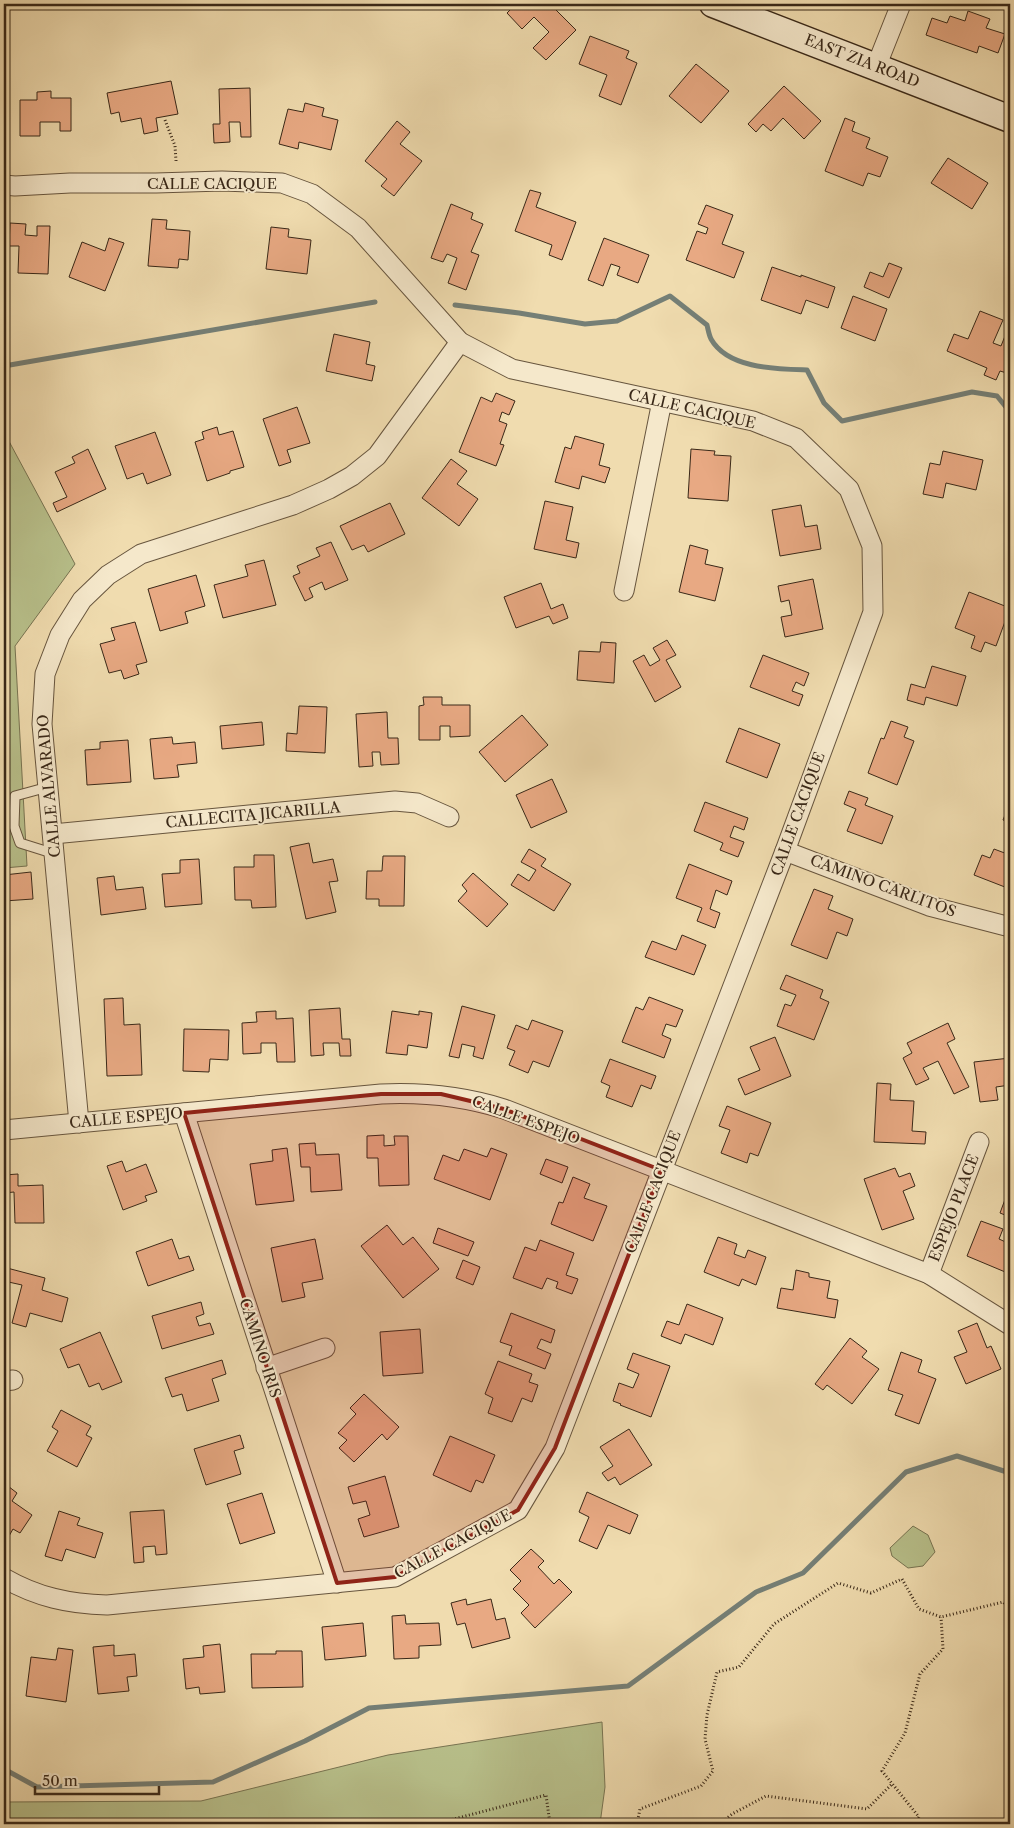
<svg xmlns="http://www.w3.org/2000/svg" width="1014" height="1828" font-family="'Libre Caslon Text',serif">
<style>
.green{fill:#b8c08b;stroke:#787452}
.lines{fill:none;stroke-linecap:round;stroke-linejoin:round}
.stream{stroke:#757f76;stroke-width:5}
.building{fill:#e8a983;stroke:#392818}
.lane-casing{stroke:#67553e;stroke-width:11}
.street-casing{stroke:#67553e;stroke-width:21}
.secondary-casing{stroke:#392818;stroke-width:29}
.path{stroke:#392818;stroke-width:3;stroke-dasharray:1 2.5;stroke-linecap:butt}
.lane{stroke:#f5e8cb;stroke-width:9}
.street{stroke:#f5e8cb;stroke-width:19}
.secondary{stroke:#f5e8cb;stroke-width:26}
.marked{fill:#8f2418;fill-opacity:0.2;stroke:#8f2418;stroke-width:4;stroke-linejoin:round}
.labels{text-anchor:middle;stroke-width:4;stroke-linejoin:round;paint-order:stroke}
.street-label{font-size:15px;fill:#392818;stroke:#f5e8cb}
</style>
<rect width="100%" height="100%" fill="#f0dcaf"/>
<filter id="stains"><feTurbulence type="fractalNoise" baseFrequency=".004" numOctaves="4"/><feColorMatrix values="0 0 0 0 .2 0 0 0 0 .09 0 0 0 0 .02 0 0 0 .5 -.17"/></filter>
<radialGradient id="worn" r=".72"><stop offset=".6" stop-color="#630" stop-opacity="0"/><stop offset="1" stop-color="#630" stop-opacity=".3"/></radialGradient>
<!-- green -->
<g class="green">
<path d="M4,432L75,564L15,646L27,866L4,868Z"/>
<path d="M913,1526L928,1535L935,1552L923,1566L908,1568L892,1556L890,1548Z"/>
<path d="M602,1722L605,1787L600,1824H4V1802L201,1801L388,1755Z"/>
</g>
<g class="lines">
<!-- stream -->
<g class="stream">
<path d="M455,305L519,313L585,324L617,321L670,296L707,325C708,329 709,335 711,339C728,369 777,369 807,370L824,403L842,421L972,392L997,396L1010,412"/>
<path d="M4,366L375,302"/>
<path d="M4,1769L37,1787L213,1782L305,1741L369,1708L628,1686L756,1592L803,1573L906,1472L957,1456L1010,1473"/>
</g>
</g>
<!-- building -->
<g class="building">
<path d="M516,4H550L576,30L546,60L533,48L549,32L534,17L522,29L507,13Z"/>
<path d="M968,11L990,19L986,28L1005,34L998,53L979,46L977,53L926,35L932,18L947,23L950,16L965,21Z"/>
<path d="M590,36L629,51L626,58L637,63L621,105L599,96L607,75L579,64Z"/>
<path d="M696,64L729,91L701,123L669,96Z"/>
<path d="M171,81L178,114L156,118L158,131L144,134L141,118L121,122L119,112L111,114L107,93Z"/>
<path d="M784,86L821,121L804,139L783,118L771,131L763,124L756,132L748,124Z"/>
<path d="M250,88L251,137H241L240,122H229L230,142L214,143L213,124H220L219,89Z"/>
<path d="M51,91V98H71V131H60V122H40V136H20V100H37V92Z"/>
<path d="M305,103L324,108L322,116L338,120L331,150L299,142L298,149L279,144L288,109L303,112Z"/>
<path d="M845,118L855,122L852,131L870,138L866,148L888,157L880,177L868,173L863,186L825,171Z"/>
<path d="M397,121L410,132L400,144L422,161L394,196L381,186L387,179L365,161Z"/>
<path d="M948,158L988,183L972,209L931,183Z"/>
<path d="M530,190L541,193L536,207L576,222L562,260L549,255L552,245L515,231Z"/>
<path d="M451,204L473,213L471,219L483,224L471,252L479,255L466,290L448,283L457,258L447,254L443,262L431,258Z"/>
<path d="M706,205L733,215L722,244L744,252L734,278L686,260L697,231L706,234L708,228L698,224Z"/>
<path d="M152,219L167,220L166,229L190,231L188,260L179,259L178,268L148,266Z"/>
<path d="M10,223L26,224L25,235L37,236V226H50L48,274L18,273L19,246H9Z"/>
<path d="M271,227L289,229L288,237L311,240L307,274L266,269Z"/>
<path d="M109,238L124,243L105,291L69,277L82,242L105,251Z"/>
<path d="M604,238L649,255L638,283L617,275L620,267L611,264L603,286L588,280Z"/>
<path d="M889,263L902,268L889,298L864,287L870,272L883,277Z"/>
<path d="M772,267L801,277V275L835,287L828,308L806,300L801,314L761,300Z"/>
<path d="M853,296L887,309L875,341L841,328Z"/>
<path d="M980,311L1003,320L993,343L1001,346L1005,336L1010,338V374L1000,371L996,380L984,375L987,368L947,351L954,334L968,339Z"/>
<path d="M334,334L370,342L366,364L375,366L372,381L326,371Z"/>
<path d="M496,393L515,401L509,415L502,412L499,421L507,424L500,444L504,445L496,466L459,452L481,397L492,402Z"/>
<path d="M297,407L310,443L287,450L291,462L279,466L263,419Z"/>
<path d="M217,427L219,435L233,431L244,467L230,471V473L207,481L195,442L204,439L202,432Z"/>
<path d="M155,432L171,475L147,484L143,473L127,479L115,446Z"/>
<path d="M575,436L604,444L599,465L610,468L605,483L582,476L579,489L555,482L565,447L571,449Z"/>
<path d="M88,449L106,489L57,512L53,503L67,497L55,472L75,463L72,457Z"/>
<path d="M691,449L715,451L714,455L731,456L728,501L688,498Z"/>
<path d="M943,451L983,460L976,490L946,483L943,498L923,494L930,463L940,465Z"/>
<path d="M451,459L467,471L457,484L478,499L459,526L422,498Z"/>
<path d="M545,501L573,507L566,540L579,543L576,558L534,549Z"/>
<path d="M390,503L405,534L368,552L364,545L352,550L340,526Z"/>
<path d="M801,505L805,527L817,525L821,549L780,556L772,510Z"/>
<path d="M331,542L348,580L325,590L322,582L309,588L313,597L305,601L293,576L300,573L297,566L320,556L316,548Z"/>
<path d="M690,545L708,550L705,564L723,568L715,601L679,592Z"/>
<path d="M264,560L276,605L223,618L214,585L248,576L245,565Z"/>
<path d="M196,575L205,606L185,612L188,623L160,631L148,589Z"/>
<path d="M813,579L823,629L785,637L781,617L792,615L789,600L781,602L778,586Z"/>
<path d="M541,583L551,609L563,604L568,618L553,624L549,616L516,628L504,597Z"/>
<path d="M969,592L1010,608L996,646L985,642L981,652L971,648L975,636L955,628Z"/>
<path d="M135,622L147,662L136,665L139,674L124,679L121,670L109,673L100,644L115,640L111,628Z"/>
<path d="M667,640L676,655L666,660L681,687L655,702L633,661L644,655L650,666L660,660L653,648Z"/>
<path d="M601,642L616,643L614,683L577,680L579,651L600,652Z"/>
<path d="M763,655L809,673L804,686L796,682L792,691L803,695L799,706L750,687Z"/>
<path d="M932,666L966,676L957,706L926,697L924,705L907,700L911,684L925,688Z"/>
<path d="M423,697H442V705H470V736L450,737V726H440V740H419V706L424,705Z"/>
<path d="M299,706L327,707L325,753L286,751L287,733L297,734Z"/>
<path d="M387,712L388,738H398L399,764L381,765L380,752H372L373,766L359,767L356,714Z"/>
<path d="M522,715L548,745L505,782L479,752Z"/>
<path d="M891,721L908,727L904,737L914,741L897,785L868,773L881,738L884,739Z"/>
<path d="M262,722L264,745L222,749L220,726Z"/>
<path d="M739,728L780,744L767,778L726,762Z"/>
<path d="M172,737L173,744L195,742L197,763L177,765L179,777L154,779L150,739Z"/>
<path d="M128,740L131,782L87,785L85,750L100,749V742Z"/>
<path d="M552,779L567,812L531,828L516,795Z"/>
<path d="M849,791L868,798L865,805L893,816L882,844L847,831L856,809L844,804Z"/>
<path d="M705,802L748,818L744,830L734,826L730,837L744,842L738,857L720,850L723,843L694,831Z"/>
<path d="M1010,802V823L1003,820Z"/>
<path d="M309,843L313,863L333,859L338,881L329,882L336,912L306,919L290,847Z"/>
<path d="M529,849L546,859L541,866L571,884L554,911L511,885L518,874L529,881L536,870L521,862Z"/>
<path d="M994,849L1010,855V889L974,875L982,855L990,858Z"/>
<path d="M254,855H274L276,907L252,908L251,900H235L234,867H254Z"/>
<path d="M383,856H405L404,906H379V899H366L367,871H382Z"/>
<path d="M199,859L202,904L165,907L162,874L180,873V860Z"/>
<path d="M689,864L732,881L727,895L716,890L710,909L720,913L715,928L697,921L702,908L676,898Z"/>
<path d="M31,872L33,899L4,901V875Z"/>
<path d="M473,873L508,904L487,927L458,901L467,891L462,885Z"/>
<path d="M114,876L116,890L143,887L146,909L101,915L97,878Z"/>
<path d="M814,889L833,896L828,909L853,919L847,936L837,932L827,959L791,945Z"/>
<path d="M682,935L706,945L694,975L645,957L652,941L676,950Z"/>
<path d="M786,975L823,990L820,998L829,1002L814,1040L777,1026L785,1004L791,1006L796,995L780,989Z"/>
<path d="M649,997L683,1010L676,1027L666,1024L662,1035L671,1039L664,1058L622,1042L636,1007L643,1010Z"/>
<path d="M123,998L124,1025L140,1024L142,1075L107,1076L104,999Z"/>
<path d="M462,1006L495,1015L483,1059L473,1056L475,1047L462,1044L459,1058L449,1056Z"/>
<path d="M340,1008L342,1039H350L351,1056H340L339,1043H323L324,1055L311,1056L309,1010Z"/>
<path d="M276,1011V1019L293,1018L295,1062H277L276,1043H261V1053L243,1054L242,1023L257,1022L256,1012Z"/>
<path d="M392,1011L419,1015V1011L432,1013L427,1048L408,1045L407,1055L386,1053Z"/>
<path d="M532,1020L563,1031L549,1067L533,1061L528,1073L509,1065L515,1051L507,1048L516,1025L528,1030Z"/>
<path d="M948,1023L955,1039L947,1043L969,1087L954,1094L938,1061L923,1068L929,1079L916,1085L903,1058L912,1053L907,1043Z"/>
<path d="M184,1029L229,1030L228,1060L210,1059L209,1072L183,1071Z"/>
<path d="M775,1037L791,1076L745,1095L738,1079L760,1070L750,1047Z"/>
<path d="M1010,1058V1085L996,1087L998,1100L980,1102L974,1062Z"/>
<path d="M610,1059L656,1076L651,1089L641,1085L632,1107L606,1097L610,1086L601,1082Z"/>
<path d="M877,1083L891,1084L890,1100L914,1101L912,1131L926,1132L925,1144L874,1142Z"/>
<path d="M727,1106L771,1123L758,1156L750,1153L747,1163L721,1153L730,1130L719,1126Z"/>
<path d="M384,1135V1146L395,1145L394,1136H408L409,1185L379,1186L378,1158H367V1136Z"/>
<path d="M315,1143L316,1155L339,1154L342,1190L311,1192L310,1167H301L299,1144Z"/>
<path d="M287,1148L294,1201L256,1205L250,1164L273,1161L272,1150Z"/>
<path d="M491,1148L507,1154L490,1200L434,1179L443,1155L459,1161L464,1149L487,1157Z"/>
<path d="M546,1159L568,1167L562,1183L540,1174Z"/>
<path d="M122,1161L126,1172L146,1164L157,1192L145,1196L147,1201L123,1210L107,1166Z"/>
<path d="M895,1168L899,1177L910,1173L915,1186L903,1191L914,1219L882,1230L864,1179Z"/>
<path d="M18,1174V1186L43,1185L44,1223H15L14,1192L4,1193V1175Z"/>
<path d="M573,1177L590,1184L584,1198L607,1206L593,1241L551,1224L559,1202L563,1203Z"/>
<path d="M1010,1186V1217L1000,1213Z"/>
<path d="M981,1221L1003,1229L999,1239L1010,1244V1274L967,1256Z"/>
<path d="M387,1225L403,1245L413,1237L439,1269L403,1298L361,1246Z"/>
<path d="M438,1228L474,1242L468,1256L433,1243Z"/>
<path d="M718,1237L737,1244L734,1254L745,1258L748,1250L766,1257L756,1285L742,1279L739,1286L704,1272Z"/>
<path d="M172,1239L179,1259L189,1256L194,1270L148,1286L136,1252Z"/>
<path d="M315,1239L323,1279L302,1283L305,1297L282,1302L271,1248Z"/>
<path d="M540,1240L574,1253L566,1275L578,1279L572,1294L556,1288L558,1282L547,1278L542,1289L513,1278L525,1247L536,1251Z"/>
<path d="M463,1260L480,1267L473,1285L456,1278Z"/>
<path d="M7,1268L45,1278L42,1290L68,1298L62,1322L30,1313L26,1327L12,1323L22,1285L4,1281Z"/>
<path d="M796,1270L809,1273V1277L830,1281L827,1298L838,1300L835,1318L777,1308L781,1288L793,1290Z"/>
<path d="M201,1302L204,1314L196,1317L199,1326L210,1323L214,1334L162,1349L152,1316Z"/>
<path d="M687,1304L723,1318L713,1345L685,1334L681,1344L661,1336L667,1321L679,1325Z"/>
<path d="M511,1313L555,1330L551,1343L541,1339L537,1348L551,1354L545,1369L509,1355L512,1346L500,1342Z"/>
<path d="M977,1323L987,1348L991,1346L1001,1369L966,1384L954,1357L967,1352L958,1331Z"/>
<path d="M420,1329L423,1373L383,1376L380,1332Z"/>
<path d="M100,1332L122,1382L102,1390L99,1383L89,1387L79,1364L68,1368L60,1349Z"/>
<path d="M850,1338L867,1351L862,1357L879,1369L852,1404L827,1385L823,1390L815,1384Z"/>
<path d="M901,1352L922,1360L918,1372L936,1379L919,1424L895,1415L903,1395L888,1390Z"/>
<path d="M633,1353L670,1366L651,1417L620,1405L621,1404L613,1401L619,1383L633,1388L639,1374L627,1369Z"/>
<path d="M222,1360L226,1374L212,1379L219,1401L187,1411L182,1394L172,1397L165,1378Z"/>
<path d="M498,1361L532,1374L529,1382L538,1385L532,1402L522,1398L512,1422L488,1413L493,1398L485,1394Z"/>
<path d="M364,1394L399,1427L387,1440L382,1434L354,1462L339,1448L347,1440L338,1433L356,1414L350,1408Z"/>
<path d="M61,1410L91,1426L86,1435L92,1438L77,1467L47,1451L58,1431L52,1427Z"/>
<path d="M629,1429L652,1465L620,1485L615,1477L608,1481L602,1473L613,1466L600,1447Z"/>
<path d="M240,1435L244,1448L234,1451L241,1474L206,1485L194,1449Z"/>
<path d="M450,1436L495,1455L483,1483L476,1480L471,1492L433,1475Z"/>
<path d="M385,1476L399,1527L364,1537L358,1519L370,1515L366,1501L353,1504L348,1487Z"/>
<path d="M4,1483L17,1493L12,1501L32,1515L20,1533L13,1529L9,1536L4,1533Z"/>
<path d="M587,1492L638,1515L630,1534L608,1525L597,1549L579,1541L589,1517L579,1512Z"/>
<path d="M262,1493L275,1533L240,1544L227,1504Z"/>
<path d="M164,1510L167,1554L156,1555L155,1546L143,1547L144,1562L134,1563L130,1512Z"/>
<path d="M59,1511L80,1518L77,1525L103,1533L95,1558L66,1549L62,1561L45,1556Z"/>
<path d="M531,1549L544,1561L538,1567L554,1584L559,1579L572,1592L535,1628L521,1613L529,1605L513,1589L521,1581L510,1570Z"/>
<path d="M466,1599L467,1605L491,1599L496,1620L505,1618L510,1638L472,1648L465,1623L457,1625L451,1603Z"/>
<path d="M405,1615L406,1624L439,1623L441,1645L419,1646V1658L394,1659L392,1616Z"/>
<path d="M363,1623L366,1656L325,1660L322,1627Z"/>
<path d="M220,1644L225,1692L200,1694L199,1687L186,1689L183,1659L204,1657L203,1646Z"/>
<path d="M114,1645V1656L135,1654L137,1676L127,1677L129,1691L98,1694L93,1647Z"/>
<path d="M58,1648L73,1650L66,1702L26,1696L31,1657L56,1660Z"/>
<path d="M276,1651H302L303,1687L252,1688L251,1654H276Z"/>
</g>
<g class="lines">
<defs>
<path id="lane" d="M48,787L15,796L14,826L20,843L55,854"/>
<g id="street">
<path d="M876,67L901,4"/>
<path d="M4,185L15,186L70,183H156L222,181L282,183L312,194L358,228L460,342L512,369L753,421L796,438L849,489L872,546L873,612L785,851L555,1448L518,1510L395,1577L107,1605C69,1604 37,1597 4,1578"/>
<path d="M624,591L662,401"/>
<path d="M53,834L395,801L417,803L449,817"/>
<path d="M785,851L929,906L1010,927"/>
<path d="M184,1113L337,1583"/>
<path d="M79,1123L42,724L45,674L60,635L82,600L108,575L141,554L293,505L329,489L352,476L377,456L460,342"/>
<path d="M4,1130L381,1094C424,1092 463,1096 504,1109L929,1274L1010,1325"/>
<path d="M929,1274L979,1142"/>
<path d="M266,1368L325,1348"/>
<path d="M4,1381L13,1380"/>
</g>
<path id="secondary" d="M713,4L1010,119"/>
</defs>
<!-- lane casing -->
<use href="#lane" class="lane-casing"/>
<!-- street casing -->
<use href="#street" class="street-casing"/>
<!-- secondary casing -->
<use href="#secondary" class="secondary-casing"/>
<!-- path -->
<g class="path">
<path d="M165,120L175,146L176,161"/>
<path d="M435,1824L546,1795L550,1824"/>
<path d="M637,1824L640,1809L701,1786L713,1771L705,1739L707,1715L717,1672L739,1667L774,1624L838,1583L871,1593L902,1579L919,1609L941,1617L1003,1602L1010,1609"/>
<path d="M720,1824L732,1814L766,1796L867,1809L892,1784"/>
<path d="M915,1824L919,1817L882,1771L905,1733L920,1674L943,1649L941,1617"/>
</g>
<!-- lane -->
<use href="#lane" class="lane"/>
<!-- street -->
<use href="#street" class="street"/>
<!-- secondary -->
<use href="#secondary" class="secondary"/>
</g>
<!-- marked area -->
<path class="marked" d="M381,1094H441L504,1109L661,1170L555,1448L518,1510L395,1577L337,1583L184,1113Z"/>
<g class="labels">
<!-- street labels -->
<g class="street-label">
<text transform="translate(862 61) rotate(21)" y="5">EAST ZIA ROAD</text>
<text x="212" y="189">CALLE CACIQUE</text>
<text transform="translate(692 409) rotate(13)" y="5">CALLE CACIQUE</text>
<text transform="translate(49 786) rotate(-95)" y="5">CALLE ALVARADO</text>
<text transform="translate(798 814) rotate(-70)" y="5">CALLE CACIQUE</text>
<text transform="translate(253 815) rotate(-5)" y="5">CALLECITA JICARILLA</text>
<text transform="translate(883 886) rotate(20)" y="5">CAMINO CARLITOS</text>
<text transform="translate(126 1118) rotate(-5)" y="5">CALLE ESPEJO</text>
<text transform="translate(526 1120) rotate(20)" y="5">CALLE ESPEJO</text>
<text transform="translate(653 1192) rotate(-69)" y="5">CALLE CACIQUE</text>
<text transform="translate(954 1208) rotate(-69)" y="5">ESPEJO PLACE</text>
<text transform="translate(260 1348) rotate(72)" y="5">CAMINO IRIS</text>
<text transform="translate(453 1544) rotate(-28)" y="5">CALLE CACIQUE</text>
</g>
</g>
<!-- margin -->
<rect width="1014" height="1828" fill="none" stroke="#f0dcaf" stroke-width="20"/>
<rect x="5" y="5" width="1004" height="1818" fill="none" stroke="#392818" stroke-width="2.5"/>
<rect x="10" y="10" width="994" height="1808" fill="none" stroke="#392818"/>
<!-- scale -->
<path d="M35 1786v8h124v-8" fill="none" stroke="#392818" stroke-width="2.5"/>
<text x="42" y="1786" font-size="15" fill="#392818" stroke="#f5e8cb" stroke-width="4" paint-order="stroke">50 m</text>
<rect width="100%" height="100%" filter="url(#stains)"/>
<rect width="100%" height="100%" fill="url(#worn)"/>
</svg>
